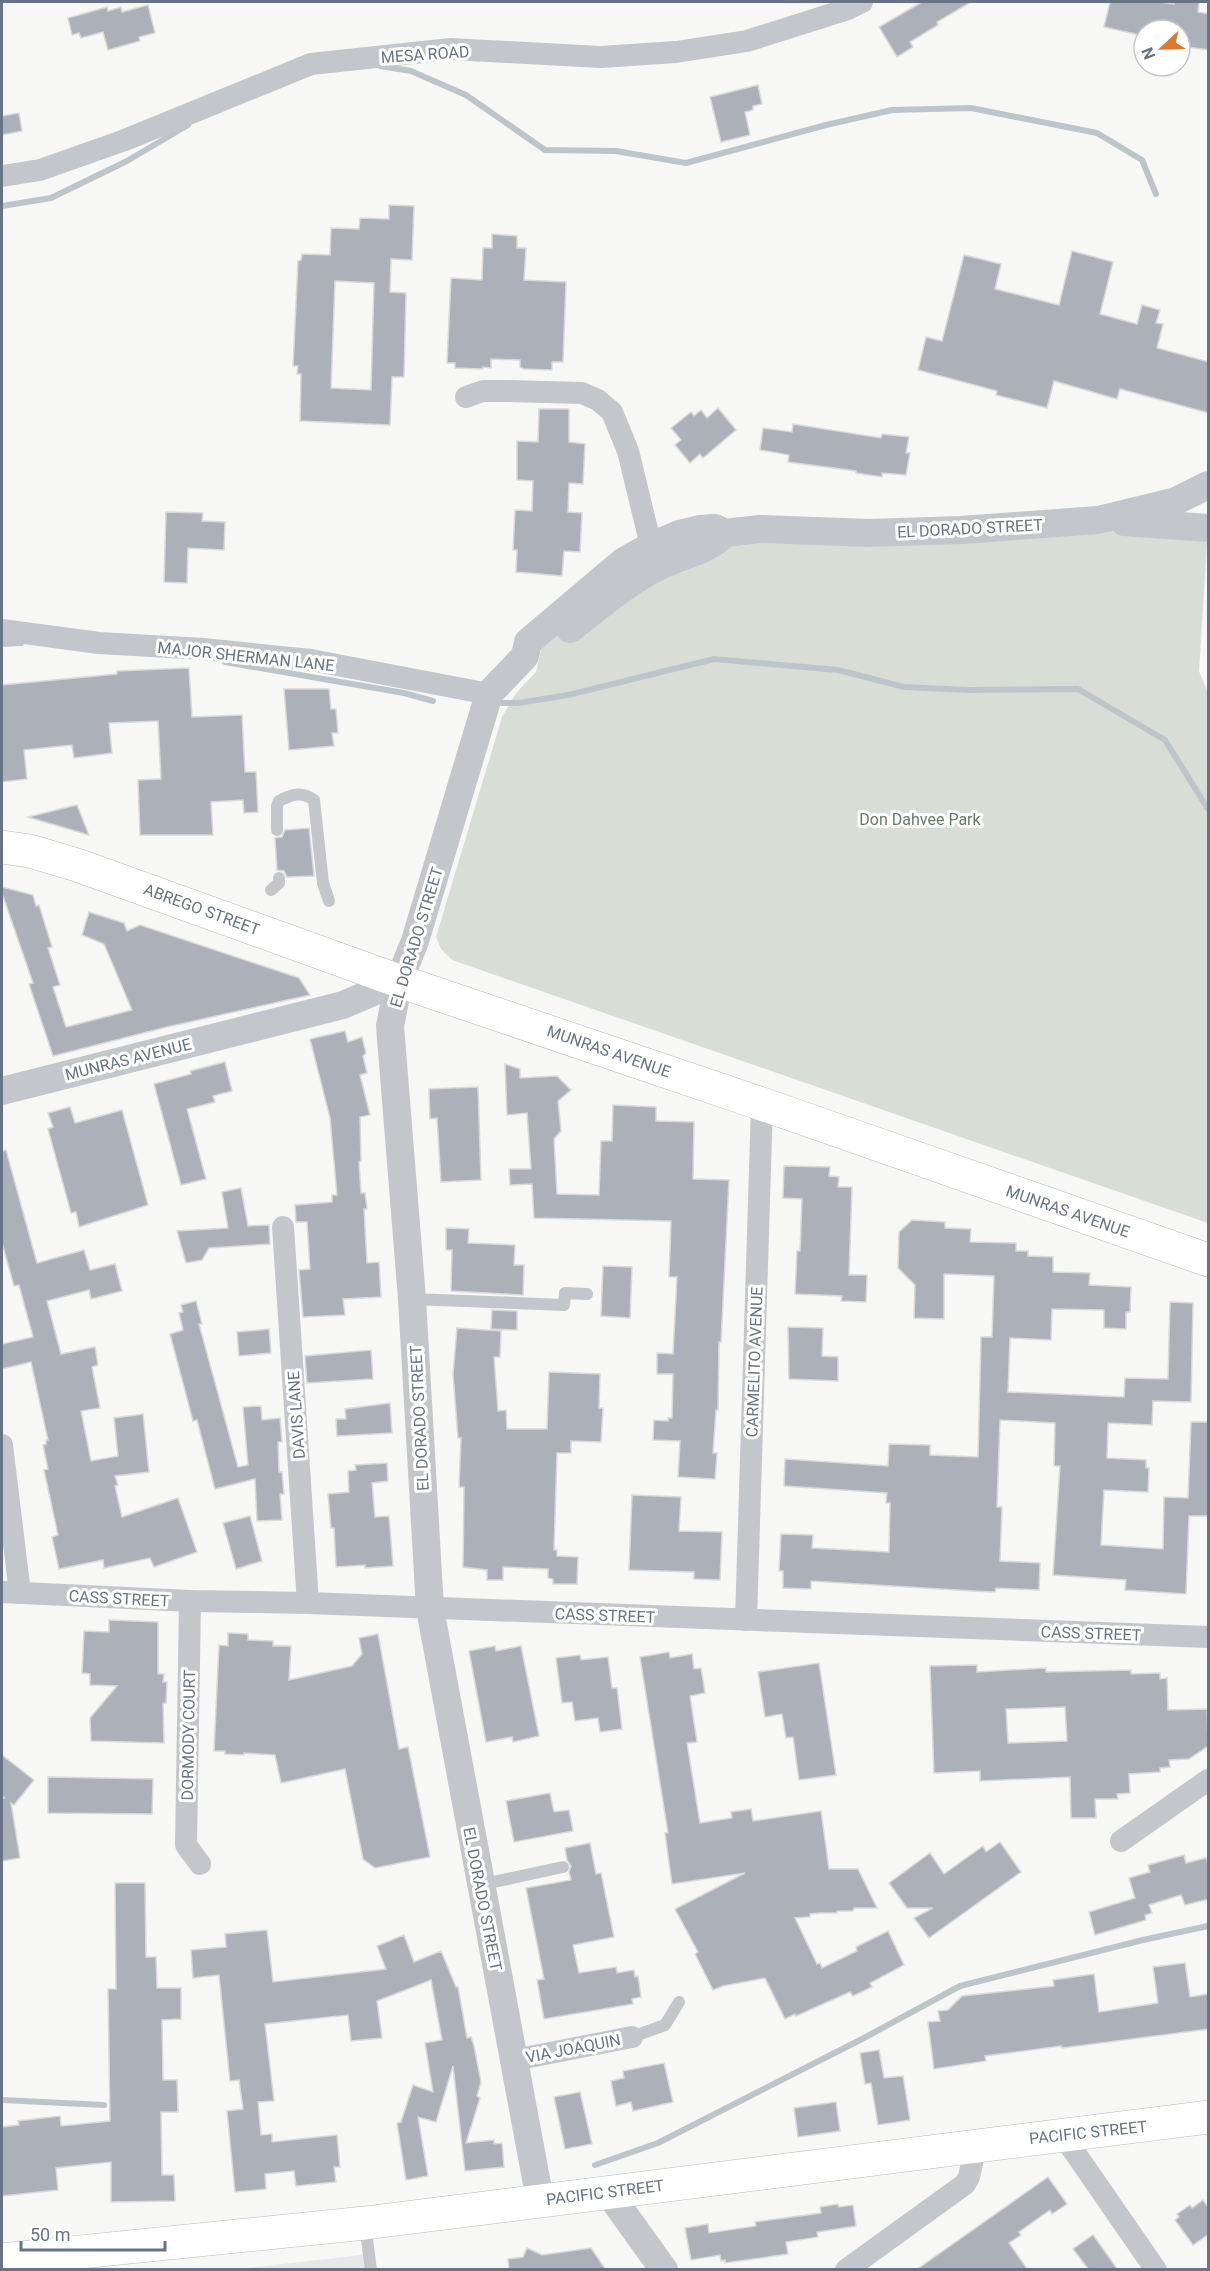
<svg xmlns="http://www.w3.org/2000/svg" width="1210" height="2271" font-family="Roboto,sans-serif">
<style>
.built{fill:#e8e8e8}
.green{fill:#d8ded6}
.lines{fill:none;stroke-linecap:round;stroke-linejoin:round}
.stream{stroke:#bdc5cb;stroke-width:6}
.building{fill:#acb1b9;stroke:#d9d9d7;stroke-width:1.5;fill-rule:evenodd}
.secondary-casing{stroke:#b6b9bf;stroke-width:34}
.primary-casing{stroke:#b6b9be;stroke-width:34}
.service{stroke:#c3c6ca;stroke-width:12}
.minor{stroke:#c3c6ca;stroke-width:22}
.tertiary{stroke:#c3c6ca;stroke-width:28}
.secondary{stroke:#fff;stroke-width:33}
.primary{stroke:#fff;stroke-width:33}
.labels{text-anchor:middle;stroke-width:6;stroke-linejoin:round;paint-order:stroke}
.street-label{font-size:16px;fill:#687385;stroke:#fff}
.park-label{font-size:16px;fill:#677c66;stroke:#fff}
</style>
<rect width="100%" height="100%" fill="#f7f8f5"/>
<!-- built -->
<path class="built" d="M363,2254L371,2270H230L353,2256Z"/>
<!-- green -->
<path class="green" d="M1208,528L1199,671L1208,693V1223L452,960L441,949L436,937L502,717L516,693L536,672L543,641L710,537Z"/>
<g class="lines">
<!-- stream -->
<g class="stream">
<path d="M380,66L411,71L466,95L545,150L616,151L686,163L826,125L892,110L971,108L1097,133L1142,160L1156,194"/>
<path d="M2,206L51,198L127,161L188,125"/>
<path d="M2,644L21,643"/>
<path d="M225,662L404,693L433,701"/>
<path d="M502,703H518L568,695L714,659L838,670L904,687L968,690L1078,689L1165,740L1208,809"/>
<path d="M2,2100L104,2105"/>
<path d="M595,2165L658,2143L862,2039L960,1986L1143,1940L1208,1926"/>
</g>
</g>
<!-- building -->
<g class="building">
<path d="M922,2H971L937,22L938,25L910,42L913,47L897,57L879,27Z"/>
<path d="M1110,2H1159L1174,4V2H1199L1198,12L1209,14V50L1180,46V30H1144V36L1104,27Z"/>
<path d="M148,5L155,33L139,37L140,41L108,50L103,32L81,38L79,33L72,35L68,18L107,7L108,11L121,7L122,12Z"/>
<path d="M758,85L762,104L753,106V110L745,112L750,135L721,142L710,97Z"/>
<path d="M19,113L22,131L2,135V116Z"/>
<path d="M389,205L414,206L412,260L391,259L390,292L406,293L404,377H392L390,425L300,421L301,374H297L298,366H293L298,261L301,260L302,254L330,255L331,228L359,229L360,218L389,219ZM335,281L374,283L371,390L331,388Z"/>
<path d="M492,234L517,236V248H526L524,280L566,282L563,362H552V370L524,369L520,367V360L491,359V368L483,367V369L455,368V363H447L451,278L482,280L483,248H492Z"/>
<path d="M1072,251L1113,262L1100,314L1137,324L1142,305L1160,310L1156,323L1163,324L1157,348L1209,362V413L1120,389L1117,399L1054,381L1047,408L996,395L997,391L918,370L926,337L942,341L964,255L1001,264L995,289L1059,305Z"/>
<path d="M718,408L736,430L703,458L700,454L690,463L675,445L681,440L671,428L691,412L694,416L701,410L707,418Z"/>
<path d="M539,409H569V442L585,444L583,484L569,483L568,512L582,513L580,552L564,551L562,576L516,572L517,550H513L515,510L532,511L533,481L517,480V441L538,442Z"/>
<path d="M793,424L881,438L882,434L909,437L906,453H910L906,475L882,473V477L856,473V471L788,462L789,455L760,450L763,428L792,432Z"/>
<path d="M166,512L203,513L202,521L225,522L224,550L188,548L187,583L164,582Z"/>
<path d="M189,668L192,717L242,715L245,772H256L258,812L244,813L243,800L211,802L213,835H140L138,780L161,779L158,721L109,723L112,753L74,758L72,745L24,750L27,779L2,782V685L117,674V671Z"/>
<path d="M284,689H329L331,709H336L338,733H332L334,746L289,750Z"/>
<path d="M77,805L89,835L28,817Z"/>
<path d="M309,828L314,876L287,877L284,871L277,870L275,838L282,837L285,830Z"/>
<path d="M2,887L33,895L36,906L39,905L52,947L48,948L60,985L53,987L66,1027L132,1010L104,944L82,935L89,912L124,923L127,931L140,925L299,978L310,995L167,1027L53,1056L29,984L33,983L2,893Z"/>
<path d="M345,1031L348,1042L362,1037L366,1053L363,1056L367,1073L360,1075L370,1115L360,1117L361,1161L359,1162L361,1193H365L367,1209H364L367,1263L379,1262L381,1297L343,1299L345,1315L303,1317L299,1270L310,1269L307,1222H296L295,1205L332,1202V1195H337L330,1118L310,1039Z"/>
<path d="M225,1062L232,1091L213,1096L215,1102L187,1109L206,1179L181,1185L154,1084L191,1074L190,1071Z"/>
<path d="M505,1064L520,1069V1078L557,1076L571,1090L558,1101L561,1131L554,1139L557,1194L599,1195L601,1141H612L613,1105L656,1107V1121L694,1122L693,1179L729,1180L721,1342H719L718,1410H716L713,1453H717L715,1479L678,1477L680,1441L653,1440L654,1420L668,1421V1418H672L673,1374H657V1353L673,1354L677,1277H669L671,1221L534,1218L532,1184L510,1185L509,1169H531L527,1113L507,1115Z"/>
<path d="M478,1087L481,1180L441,1182L437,1118L430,1119L429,1089Z"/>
<path d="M70,1107L75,1123L122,1110L148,1205L79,1227L76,1212L71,1213L48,1129L53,1127L48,1113Z"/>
<path d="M6,1150L37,1263L84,1250L90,1270L115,1264L122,1291L91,1299L89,1290L47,1301L61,1354L95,1347L98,1365L92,1367L100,1408L81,1411L91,1461L118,1456L114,1418L143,1414L149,1472L115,1476L118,1485L115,1486L122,1517L178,1498L197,1552L154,1567L150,1558L104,1568L103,1560L59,1569L52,1537L58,1535L44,1470L48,1469L43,1445L46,1444V1440H48L31,1362L2,1369V1344L33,1337L19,1285L14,1286L2,1243V1151Z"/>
<path d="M784,1166L830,1167L829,1176L839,1177L838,1187H852L849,1275H867L866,1302L841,1301L842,1296L795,1294L797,1251H800L802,1199L783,1198Z"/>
<path d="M241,1188L248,1226L269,1225L270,1244L209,1248L202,1260L186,1263L177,1231L228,1228L222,1192Z"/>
<path d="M912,1220L945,1222V1228L971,1229L970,1242L1016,1243V1251H1028V1256L1053,1257V1272L1090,1273L1089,1285L1131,1287L1130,1312H1126V1329L1104,1328V1310L1052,1309L1051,1340L1010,1338L1008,1392L1124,1397L1125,1378L1168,1379L1170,1302L1193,1303L1191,1402L1153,1401L1152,1425L1108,1423L1107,1458L1146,1460V1468H1149L1148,1492L1104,1490L1101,1545L1163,1549L1164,1497L1188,1498L1191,1422H1209V1516H1189L1186,1594L1125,1590L1126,1580L1053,1575L1060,1466H1054L1055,1423L1000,1420L997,1507H1002L1000,1561L1040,1563L1039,1590L996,1588L995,1592L973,1591L811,1581V1589L783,1588V1571H779L781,1534L813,1535L812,1548L889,1552L890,1503H886L887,1493L784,1486L785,1459L888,1466L889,1444L930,1445V1455L978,1457L981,1337H992L994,1276L944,1274V1319L914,1318L915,1285L898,1268L899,1232Z"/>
<path d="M446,1228L469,1229L468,1243L515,1245L514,1265H524L523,1295L451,1291L452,1250H446Z"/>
<path d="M603,1266L632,1267L630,1318L601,1316Z"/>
<path d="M196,1301L202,1324H199L238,1467L248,1465L243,1407L261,1406L262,1420L280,1418L282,1442H278L279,1472H282L284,1494H280L282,1520L257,1521L255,1479L215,1489L197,1420L193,1421L170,1334L183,1330L179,1313L183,1312L181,1305Z"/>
<path d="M492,1310L517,1311V1330L491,1329Z"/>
<path d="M788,1327L823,1328L822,1356L838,1357V1381L789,1379Z"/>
<path d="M457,1328L501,1331L500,1357H494L498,1411L506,1410L507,1429H547L549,1372L600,1374L599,1408H603L601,1442L571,1441V1453H557L554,1550H557V1556L578,1557L577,1584H553V1579L548,1578V1569L503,1567V1580H487V1570L463,1567L464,1487H459L461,1438H458L453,1374Z"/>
<path d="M269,1329L271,1353L239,1356L237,1332Z"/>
<path d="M371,1350L373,1379L307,1383L305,1356Z"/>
<path d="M390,1403L392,1433L337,1436L336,1419H346L345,1409Z"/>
<path d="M387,1463L388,1481L372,1483L375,1517L389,1516L393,1566L365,1568V1565L336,1567L334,1528H331L328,1494L349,1492L348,1471L356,1470L355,1465Z"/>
<path d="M632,1495L681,1497L679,1531L722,1532L720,1580L694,1579V1572L629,1570Z"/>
<path d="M250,1516L262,1561L236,1569L223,1523Z"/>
<path d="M109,1620L158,1622V1674H164L163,1682H167L166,1703H163L164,1743L91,1741L90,1718L117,1686L90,1685V1674L82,1673L84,1631L109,1632Z"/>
<path d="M228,1633L248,1634V1640L273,1641V1646H291L289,1680L352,1666L362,1654L359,1638L378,1634L399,1749L408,1747L430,1857L375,1868L363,1859L345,1769L281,1783L275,1755L244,1753V1755L225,1754V1751H214L219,1645L228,1646Z"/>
<path d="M495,1646L496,1651L521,1646L539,1736L513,1742L512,1737L486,1742L469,1651Z"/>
<path d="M669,1652L670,1658L692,1654L694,1669L701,1668L705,1693L690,1696L697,1742L687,1743L700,1823L732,1818L731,1812L751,1809L753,1821L821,1811L829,1869H858L877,1908H854L853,1911H837V1913H820L810,1914V1917L795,1918L817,1964L820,1963L822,1968L857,1951L856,1947L888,1931L904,1965L870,1983L872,1987L853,1996L850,1992L796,2016L795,2014L785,2019L765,1978L723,1986L713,1990L695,1954L698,1952L675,1909L745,1873L672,1884L665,1833H668L640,1657Z"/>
<path d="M580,1655L581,1660L608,1657L612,1688H617L622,1729L600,1732L598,1718L575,1721L572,1702L562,1703L556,1658Z"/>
<path d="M819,1663L836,1775L799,1780L793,1737L786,1738L782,1714L765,1717L758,1672Z"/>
<path d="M977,1665V1672L1046,1668V1672L1131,1670V1674L1160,1673V1679L1167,1678L1168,1710L1207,1709L1208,1746L1189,1759L1169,1760L1170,1767L1160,1768V1772L1129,1774L1130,1793L1117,1794L1118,1799H1095L1096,1818H1071L1070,1777L980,1781V1771L934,1773L930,1666ZM1065,1707L1067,1741L1008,1743L1006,1709Z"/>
<path d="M2,1755L34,1780L14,1805L11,1803L20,1858L2,1861V1798H4L2,1796Z"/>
<path d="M48,1777L153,1779L152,1814L48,1813Z"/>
<path d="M550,1793L554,1812L569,1810L573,1831L514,1842L506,1801Z"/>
<path d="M1000,1842L1021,1872L929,1938L914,1918L933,1908H907L889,1883L930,1853L944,1874L983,1846L986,1852Z"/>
<path d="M590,1843L596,1874L601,1873L614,1937L573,1945L579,1973L616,1967L617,1973L634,1970L635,1977L638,1976L641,1997L632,1999L633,2004L544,2019L537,1980L544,1979L526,1888L571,1880L569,1872L571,1866L567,1860L565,1848Z"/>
<path d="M1184,1855L1186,1863L1206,1858L1209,1867V1899L1185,1905L1181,1895L1149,1905L1152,1913L1145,1915L1146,1920L1095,1935L1089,1912L1135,1898L1129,1878L1150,1872L1148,1865Z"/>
<path d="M115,1883H145L146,1957H156L157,1988H181V2019L162,2020L163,2080H177L178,2112H161L162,2175H174L175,2201L111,2202V2162L56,2168L58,2190L2,2196V2127L19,2125L18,2121L60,2116L61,2126L110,2121L108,1989H116Z"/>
<path d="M267,1930L273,1982L386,1969L377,1946L404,1935L414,1962L441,1951L456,1987H458L467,2038L471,2037L474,2046L481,2082L477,2096L480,2098L466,2143L494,2140V2144L502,2143L504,2167L465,2171L453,2066L436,2122L418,2117L428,2176L406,2180L397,2123L401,2122L413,2085L433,2092L425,2043L442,2040L431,1980L377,2001L382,2038L351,2041L348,2015L265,2024L274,2101L258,2102L261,2135L272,2134V2142L337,2135L340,2167H334L336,2182L296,2186L294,2171L265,2174L266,2189L235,2192L227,2111L243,2109L239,2080L230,2081L219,1975L193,1978L191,1950L226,1947L225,1934Z"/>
<path d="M1185,1963L1190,1997L1209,1994V2029L1062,2048L1061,2046L985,2056L986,2061L934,2069L928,2022L940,2021L938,2011L948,2010L962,1996L1054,1986L1053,1980L1094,1974L1099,2012L1158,2003L1153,1967Z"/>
<path d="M879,2050L884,2078L903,2076L910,2120L878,2125L871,2083L865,2084L860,2053Z"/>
<path d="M664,2063L673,2102L633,2111L631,2102L616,2106L611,2081L624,2078L623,2071Z"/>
<path d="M580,2092L592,2144L565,2149L554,2097Z"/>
<path d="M836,2102L840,2131L798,2137L794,2108Z"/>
<path d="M1048,2177L1067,2204L1052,2214L1050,2210L1019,2232L1021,2235L1009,2243L1028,2270H916Z"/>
<path d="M1203,2200L1209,2209V2234L1193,2245L1175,2220L1179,2217L1177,2214L1190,2205L1192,2208Z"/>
<path d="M838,2204L839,2207L853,2205L856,2226L817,2232L818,2237L786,2242L788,2254L725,2263V2260L721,2261L720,2255L691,2260L685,2228L708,2224L709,2233L756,2226L755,2222L821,2213L820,2207Z"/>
<path d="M1093,2235L1118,2270H1089L1073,2249Z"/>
<path d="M527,2248L542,2255L591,2248L606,2270H509L508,2259L523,2257Z"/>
</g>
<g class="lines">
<defs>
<path id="secondary" d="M2,2260L365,2223L1208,2117"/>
<path id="primary" d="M2,847L30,851L77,865L399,981L762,1104L1208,1260"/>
</defs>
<!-- secondary casing -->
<use href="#secondary" class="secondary-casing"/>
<!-- primary casing -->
<use href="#primary" class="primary-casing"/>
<!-- service -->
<g class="service">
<path d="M277,830V806L279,801C292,794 302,791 314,800L323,883L329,901"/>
<path d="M271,890L279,883V878"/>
<path d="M412,1299L564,1305L565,1293L587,1294"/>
<path d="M480,1885L563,1867"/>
<path d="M632,2037L665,2025L679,2002"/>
<path d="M365,2224L371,2270"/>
</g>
<!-- minor -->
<g class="minor">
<path d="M2,176L40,170L125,140L311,64L451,49L601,57L676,52L747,41L848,9L862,2"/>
<path d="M466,397L483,391H508L582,393L598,400L612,412L628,451L652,550L650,560"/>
<path d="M2,630L99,643L203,649L311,660L489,694"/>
<path d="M283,1227L308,1603"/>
<path d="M2,1445L20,1593"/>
<path d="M2,1592L190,1601L308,1603L1208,1637"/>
<path d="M190,1601L186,1845L200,1864"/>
<path d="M746,1620L762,1104"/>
<path d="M1121,1841L1208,1780"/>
<path d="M514,2060L632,2037"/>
<path d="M1062,2134L1156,2270"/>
<path d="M846,2270L965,2184L969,2177L976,2145"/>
</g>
<!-- tertiary -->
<g class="tertiary">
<path d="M1124,522L1208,528"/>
<path d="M570,629C599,607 627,582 660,566C682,555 709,551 725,533"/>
<path d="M2,1091L343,1005L399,981"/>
<path d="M608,2192L664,2270"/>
<path d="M540,2200L430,1609L412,1299L390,1026L399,981L415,941L489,694L525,656L528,642L624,561L651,546L679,534L700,529L715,528L725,533L760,529L869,533L961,530L1098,520L1176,501L1208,485"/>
</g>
<!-- secondary -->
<use href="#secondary" class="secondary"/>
<!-- primary -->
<use href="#primary" class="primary"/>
</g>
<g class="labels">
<!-- street labels -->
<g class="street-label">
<text transform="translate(425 54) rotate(-4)" y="6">MESA ROAD</text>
<text transform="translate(970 528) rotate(-3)" y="6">EL DORADO STREET</text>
<text transform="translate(246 656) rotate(6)" y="6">MAJOR SHERMAN LANE</text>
<text transform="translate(202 909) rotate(20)" y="6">ABREGO STREET</text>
<text transform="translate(416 937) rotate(-73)" y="6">EL DORADO STREET</text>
<text transform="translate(609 1051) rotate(19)" y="6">MUNRAS AVENUE</text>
<text transform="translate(128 1059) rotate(-14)" y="6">MUNRAS AVENUE</text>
<text transform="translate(1068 1211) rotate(19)" y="6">MUNRAS AVENUE</text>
<text transform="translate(754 1362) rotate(-88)" y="6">CARMELITO AVENUE</text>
<text transform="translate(296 1415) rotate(-94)" y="6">DAVIS LANE</text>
<text transform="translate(419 1418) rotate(-93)" y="6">EL DORADO STREET</text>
<text transform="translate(119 1598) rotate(3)" y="6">CASS STREET</text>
<text transform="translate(605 1615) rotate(2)" y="6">CASS STREET</text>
<text transform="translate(1091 1633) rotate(2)" y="6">CASS STREET</text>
<text transform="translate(188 1735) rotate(-89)" y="6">DORMODY COURT</text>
<text transform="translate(483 1899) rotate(79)" y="6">EL DORADO STREET</text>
<text transform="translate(573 2048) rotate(-11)" y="6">VIA JOAQUIN</text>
<text transform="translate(1088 2132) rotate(-6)" y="6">PACIFIC STREET</text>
<text transform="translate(605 2192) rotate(-7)" y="6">PACIFIC STREET</text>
</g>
<!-- park labels -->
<g class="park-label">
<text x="920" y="825">Don Dahvee Park</text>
</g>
</g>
<!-- border -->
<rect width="1210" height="2271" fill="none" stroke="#687385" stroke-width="6"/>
<!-- north arrow -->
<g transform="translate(1162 48) rotate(248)"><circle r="28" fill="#ffffff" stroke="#c3c7ce" stroke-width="1.5"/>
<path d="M0-4.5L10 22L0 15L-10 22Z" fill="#dc7830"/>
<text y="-9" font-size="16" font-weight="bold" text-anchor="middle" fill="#687385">N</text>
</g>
<!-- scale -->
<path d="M21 2241v9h144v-9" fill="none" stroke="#687385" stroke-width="3"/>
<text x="30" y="2241" font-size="18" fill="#687385" stroke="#ffffff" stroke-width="4.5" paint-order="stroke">50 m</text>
</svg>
